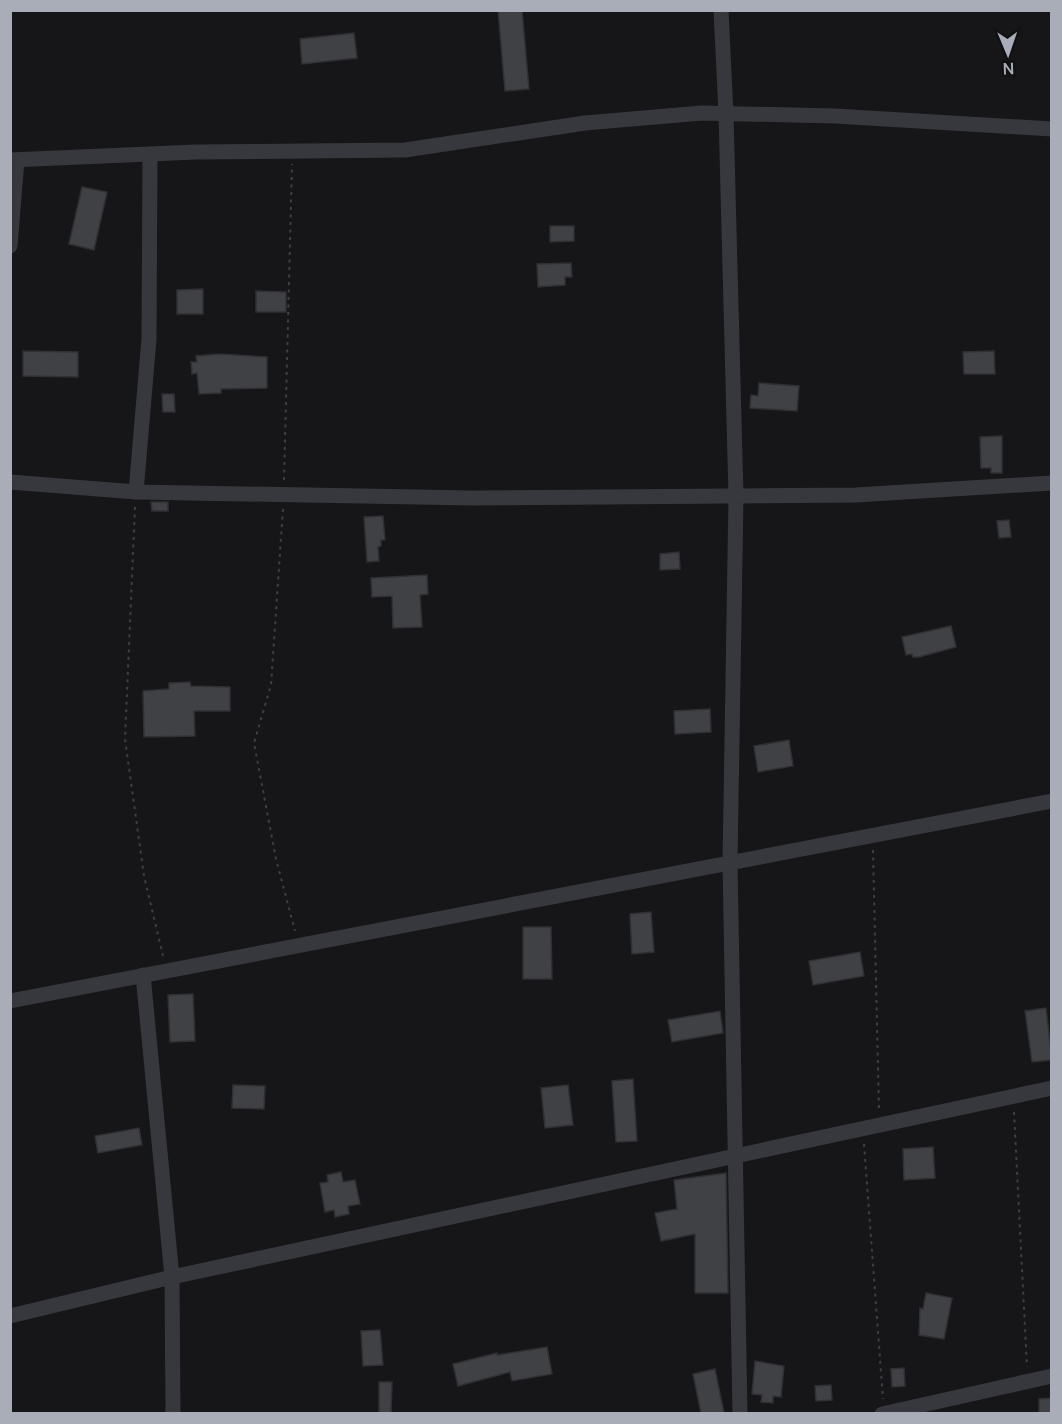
<svg xmlns="http://www.w3.org/2000/svg" width="1062" height="1424" font-family="Manrope,sans-serif">
<style>
.building{fill:#404145;stroke:#303034;stroke-width:1.5}
.lines{fill:none;stroke-linecap:round;stroke-linejoin:round}
.path{stroke:#3d3f44;stroke-width:2;stroke-dasharray:3 4.5;stroke-linecap:butt}
.minor{stroke:#37383d;stroke-width:15}
</style>
<rect width="100%" height="100%" fill="#161618"/>
<!-- building -->
<g class="building">
<path d="M498,10H522L529,89L505,91Z"/>
<path d="M354,33L357,58L302,64L300,39Z"/>
<path d="M82,187L107,192L94,250L69,244Z"/>
<path d="M550,226H574V241L550,242Z"/>
<path d="M571,263L572,277H565V285L538,287L537,264Z"/>
<path d="M203,289V314H177V290Z"/>
<path d="M256,291L286,292V312H256Z"/>
<path d="M23,351L78,352V377L23,376Z"/>
<path d="M994,351L995,374H964L963,352Z"/>
<path d="M219,354L267,357V388L221,389V393L199,394L197,373L192,374L191,362H197L196,356Z"/>
<path d="M759,383L799,386L797,411L750,408L751,395L758,396Z"/>
<path d="M162,394H174L175,412H163Z"/>
<path d="M1002,436V473H991V468H981L980,437Z"/>
<path d="M151,502H168V511H152Z"/>
<path d="M383,516L385,540H381V546L378,547L379,561L367,562L364,517Z"/>
<path d="M1009,520L1011,537L999,538L997,521Z"/>
<path d="M679,552L680,569L660,570V554Z"/>
<path d="M427,575L428,594L420,595L422,627L393,628L392,596L372,597L371,578Z"/>
<path d="M951,626L956,647L919,657H913L912,654L906,655L902,637Z"/>
<path d="M190,682L191,686L230,687V711H194L195,736L144,737L143,691L169,689V683Z"/>
<path d="M710,709L711,732L675,734L674,711Z"/>
<path d="M789,740L793,766L758,772L754,746Z"/>
<path d="M651,912L654,952L632,954L630,914Z"/>
<path d="M523,927H551L552,979H523Z"/>
<path d="M860,952L864,976L813,985L809,961Z"/>
<path d="M193,994L195,1041L170,1042L168,995Z"/>
<path d="M1046,1008L1052,1060L1032,1062L1025,1011Z"/>
<path d="M720,1011L723,1033L672,1042L668,1020Z"/>
<path d="M633,1079L637,1141L616,1142L612,1081Z"/>
<path d="M233,1085L265,1086L264,1109L232,1108Z"/>
<path d="M568,1085L573,1125L545,1128L541,1088Z"/>
<path d="M139,1128L142,1145L98,1153L95,1136Z"/>
<path d="M933,1147L935,1178L904,1180L903,1149Z"/>
<path d="M341,1172L343,1182L355,1180L360,1204L348,1206L349,1214L335,1217L334,1210L325,1212L320,1183L328,1182L327,1175Z"/>
<path d="M726,1173L728,1293H695V1234L661,1241L655,1213L677,1209L674,1180Z"/>
<path d="M926,1293L952,1298L944,1339L919,1335L920,1308L923,1309Z"/>
<path d="M380,1330L383,1365L363,1366L361,1331Z"/>
<path d="M547,1347L552,1374L512,1381L510,1372L458,1386L453,1364L497,1353V1355Z"/>
<path d="M755,1361L784,1366L781,1397L773,1396V1403L761,1402L762,1395L752,1394Z"/>
<path d="M904,1368L905,1386L892,1387L891,1369Z"/>
<path d="M715,1369L724,1413H701L693,1374Z"/>
<path d="M379,1382H392L391,1413H379Z"/>
<path d="M831,1385L832,1400L816,1401L815,1386Z"/>
<path d="M1052,1398V1413H1039V1399Z"/>
</g>
<g class="lines">
<!-- path -->
<g class="path">
<path d="M284,480L292,164"/>
<path d="M135,507L125,739L144,876L163,956"/>
<path d="M283,509L271,685L254,743L276,859L295,931"/>
<path d="M873,850L879,1111"/>
<path d="M1014,1112L1027,1367"/>
<path d="M864,1144L883,1399"/>
</g>
<!-- minor -->
<g class="minor">
<path d="M721,10L726,114L736,496L730,863L740,1414"/>
<path d="M10,160L196,152L405,150L585,123L702,113L835,116L1052,129"/>
<path d="M10,246L17,160"/>
<path d="M10,482L136,492L471,498L856,495L1052,483"/>
<path d="M136,492L149,339L150,154"/>
<path d="M143,975L172,1277L173,1414"/>
<path d="M10,1001L1052,801"/>
<path d="M10,1316L172,1277L1052,1088"/>
<path d="M882,1414L1052,1376"/>
</g>
</g>
<!-- border -->
<rect width="1062" height="1424" fill="none" stroke="#a8adb8" stroke-width="24"/>
<!-- north arrow -->
<g transform="translate(1008 54) rotate(178)" stroke="#111113" stroke-width="4.5" paint-order="stroke">
<path d="M0-4.5L10 22L0 15L-10 22Z" fill="#a8adb8"/>
<text y="-9" font-size="16" font-weight="bold" text-anchor="middle" fill="#a8adb8">N</text>
</g>
</svg>
